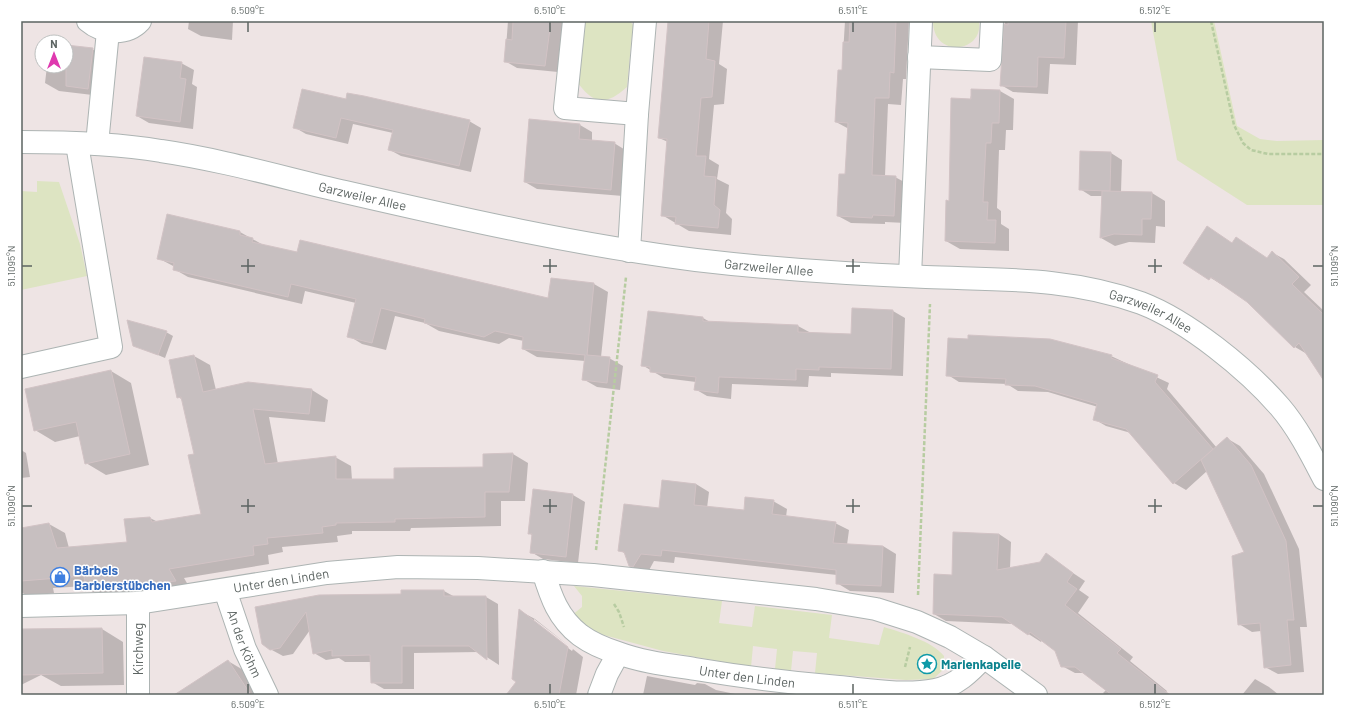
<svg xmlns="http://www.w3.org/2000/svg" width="1345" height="716" font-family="Barlow,sans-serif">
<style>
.green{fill:#dde4c2}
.shadow{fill:#0003;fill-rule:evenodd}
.building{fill:#c7bfc0;stroke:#d2c3c5}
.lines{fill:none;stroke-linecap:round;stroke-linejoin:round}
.street-casing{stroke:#adb4b3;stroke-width:24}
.path{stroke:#b7cca1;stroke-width:2.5;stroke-dasharray:4 2;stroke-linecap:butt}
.street{stroke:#fff;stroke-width:22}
.ticks{fill:none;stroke:#5c6462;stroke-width:1.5}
.labels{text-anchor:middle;stroke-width:3;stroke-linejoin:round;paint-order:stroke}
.street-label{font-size:13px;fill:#5c6462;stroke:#fff}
.shop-label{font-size:13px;font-weight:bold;fill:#366cbe;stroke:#fff;text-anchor:start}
.culture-label{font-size:13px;font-weight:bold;fill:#0d838f;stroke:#fff;text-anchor:start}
.neatline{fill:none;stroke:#5c6462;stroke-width:1.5}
.ticks-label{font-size:10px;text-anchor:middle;fill:#5c6462}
</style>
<rect width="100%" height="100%" fill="#eee4e4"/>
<!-- green -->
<g class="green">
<path d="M583,21H630L633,25L627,87C605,107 592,104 576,80Z"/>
<path d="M933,21H979C984,53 933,59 933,21Z"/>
<path d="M1151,21H1214L1237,126L1260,139L1277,141L1324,140V205H1247L1177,160Z"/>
<path d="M37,181L59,182L80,244L87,276L21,290V191L37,192Z"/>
<path d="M574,586L722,601L719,623L752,627L755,606L832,615L829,638L879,645L884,627C903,633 932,641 944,656L943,670L933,679L906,680L815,673L817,653L793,651L791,671L775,669L777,649L753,646L751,667L663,651L600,634L571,616L582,607V596Z"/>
</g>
<!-- shadow -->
<g class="shadow">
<path d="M189,21H233L232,40L201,36L188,29Z"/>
<path d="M508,21H564L558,72L517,68L505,61Z"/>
<path d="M669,21H723L719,64L727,69L724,104L714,105L709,159L719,165L717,179L729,185L726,213L732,219L731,235L689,231L662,215L668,142L659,138Z"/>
<path d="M845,21H909L906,79H903L901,105L888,104L885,176L895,177L908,184L906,223L885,222V224L851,223L838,216L846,175L849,129L836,122L842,71Z"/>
<path d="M1005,21H1078L1076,65L1050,64L1048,94L1013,92L1001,85Z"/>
<path d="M66,46L92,49L106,57L101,96L59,91L45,83L47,66H66Z"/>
<path d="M181,63L194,70L192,84L197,87L193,129L149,123L137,116Z"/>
<path d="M972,90L1000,91L1014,99L1013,130H1006L1005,150H999L997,208L1001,211V224L1009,229V251L960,249L946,241L950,202Z"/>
<path d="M346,100L469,121L481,128L471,172L401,156L390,150L393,133L353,124L348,144L306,134L294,127Z"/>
<path d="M580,125L592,132V141L614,143L627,151L623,196L537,189L525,182Z"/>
<path d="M1081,152L1111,153L1122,160L1121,192L1152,193L1165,201V227L1156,226L1155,243L1129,242L1115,246L1101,238L1103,196H1091L1080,189Z"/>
<path d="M240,232L265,246L548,300L594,284L608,292L601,357L609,358L623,366L620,390L597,387L583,379L585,361L537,357L523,349L524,341L509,338L499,344L439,331L425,323L395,316L386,350L362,344L349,336L356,303L305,291L302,304L188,277L174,269L175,267L158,258Z"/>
<path d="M1232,244L1268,259L1273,253L1284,259L1311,285L1304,292L1324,311V379L1307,354L1295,347L1248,301L1185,262Z"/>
<path d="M853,309L893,311L905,318L903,376L831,373V377L809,376L808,387L732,384L731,399L707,396L695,389L696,382L664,378L642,365L649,312L703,318L710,322L798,326L811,333L852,335Z"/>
<path d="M166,332L173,336L165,358L134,345Z"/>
<path d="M194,356L210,365L216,390L247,383L312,390L328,400L325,422L269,417L278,464L335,457L351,466L352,480H395L484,468L513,454L528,463L525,501H501V526L411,528L410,531H352V534L337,536L338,542L282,547L283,552L268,555L269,564L184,578L191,590L102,597L86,588V586L53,588L54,593L29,597L21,592V529L49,524L65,533L69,548L128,543L150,518L158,522L202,515L195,454L183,400L178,397Z"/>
<path d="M1111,356L1169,383L1167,389L1217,448L1228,439L1240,446L1264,474L1299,549L1307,627H1300L1304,672L1278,674L1265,667L1261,631L1252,632L1239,624L1245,552L1207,471L1186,490L1174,483L1131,433L1106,426L1094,419L1098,407L1048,392L1018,391L1007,384L959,382L948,375Z"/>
<path d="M111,371L131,383L149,465L106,475L86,463L80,436L55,442L35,430Z"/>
<path d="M21,450L26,453L30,477L21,478Z"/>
<path d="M663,481L696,484L709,492L707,508L745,512L773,501L787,509L786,517L835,523L849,530L847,545L883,546L896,554L894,593L850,591L837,583V575L675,557L674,563L654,561L647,574L643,573L630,566L626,554L619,550L660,509Z"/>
<path d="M573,495L585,502L578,563L543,559L531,552L533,536L529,533Z"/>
<path d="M999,534L1011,542L1010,569L1040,563L1046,555L1085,581L1079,590L1089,597L1078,613L1133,657L1130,661L1167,691L1164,695H1105L1103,693L1106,690L1085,673H1075L1062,666L1056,650L1042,640L1041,642L1013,624L946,621L934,614L953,576Z"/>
<path d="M444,591L455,597H486L498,604L499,665L479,652L414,653V689H384L372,682L371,662H345L339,658L326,660L314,653L310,630L293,654L283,656L270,649L257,607Z"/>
<path d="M520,611L535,619L583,657L576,695H507L517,682ZM534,619L573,649L572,651L534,622Z"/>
<path d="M102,629L123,642L124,685L61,686L41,675L21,685V630Z"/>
<path d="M228,661L245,671L261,695H176Z"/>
<path d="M647,676L695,685L697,683L705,684L716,690L740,695H643Z"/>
<path d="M1255,679L1269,687L1279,695H1242Z"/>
</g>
<!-- building -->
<g class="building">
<path d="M513,21H551L545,66L504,62L506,39L512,40Z"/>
<path d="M668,21H709L706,59L715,61L712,97L701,98L696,156H706L704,176L716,177L714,205L720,210L718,228L675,224L676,217L661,216L667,139L658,138Z"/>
<path d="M850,21H896L894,73L890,72L889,98H875L872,175L896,176L894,216L873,215L872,218L837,216L839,174H845L848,123L835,122L838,70H842L843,42H849Z"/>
<path d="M1008,21H1066L1064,58L1038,57L1037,87L1000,86L1004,24L1008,25Z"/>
<path d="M66,45L93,48L88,89L66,86Z"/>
<path d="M144,57L182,62L180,78L186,79L180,122L136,116Z"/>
<path d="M302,89L346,99L347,93L364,96L470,120L459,166L388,150L393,130L341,118L336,138L293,128Z"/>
<path d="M971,89L1000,90L999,123H992L991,143H986L983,202H988L987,220H996L995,243L945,241L946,200L949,201L951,98L971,99Z"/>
<path d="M529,119L580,124L579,139L615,142L611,190L524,182Z"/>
<path d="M1080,151L1111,152L1110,191L1079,190Z"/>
<path d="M1102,191L1152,192L1151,219H1142V235L1114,234L1100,238Z"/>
<path d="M167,214L240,231V235L253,238L252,242L297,252L300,240L548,298L551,278L594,283L587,355L610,357L607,383L582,380L585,355L522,349L523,337L495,331L484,337L424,323L425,319L381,308L372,343L347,337L356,299L291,284L288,297L173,270L174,263L157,259Z"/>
<path d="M1207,226L1232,243L1236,237L1267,258L1272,251L1299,277L1292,284L1324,315V381L1299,343L1294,348L1247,302L1211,277L1209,280L1183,263Z"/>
<path d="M852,308L893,310L891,369L819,367V370L796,369V380L719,377L718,393L694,390L696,377L650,372V367L641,366L648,311L703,317V321L798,325V332L851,334Z"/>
<path d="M127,320L167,331L158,355L133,346Z"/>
<path d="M968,335L1050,339L1112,355L1111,358L1158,375L1155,382L1213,449L1173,484L1126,429L1093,420L1097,404L1035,386L1005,385L1006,379L946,376L948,338L968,339Z"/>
<path d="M194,355L203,392L248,382L312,389L309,414L253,409L265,464L336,456V479H394V468L483,467V454L513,453L509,492H485V517L395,519V522L336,523V525L322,527L323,533L267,538L268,544L253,546L254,555L169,569L176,581L85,589L84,576L21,581V528L49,523L57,548L127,542L124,519L150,517L152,522L201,514L188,455L194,454L181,397L177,398L169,360Z"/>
<path d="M111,370L130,454L85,464L76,422L34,431L25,389Z"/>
<path d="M1227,437L1251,465L1286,541L1294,620H1287L1291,665L1264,668L1260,623L1238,625L1232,556L1244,552L1201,460Z"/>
<path d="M662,480L696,484L694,505L744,510L745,497L774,500L772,514L836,522L833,543L883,546L881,586L836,584V570L662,550L661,556L641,554L633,567L629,566L624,552L618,551L624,504L659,508Z"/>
<path d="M533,489L573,494L566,557L530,553L532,534H528Z"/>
<path d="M953,532L999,534L997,570L1040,562L1046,553L1073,573L1067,582L1077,589L1065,605L1121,649L1117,653L1170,695H1112L1075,667H1061L1055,651L1030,632L1028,635L1002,617L933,614L934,574L952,575Z"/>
<path d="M401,590H444V596H486L487,660L469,646H402V683H371L370,655L332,656V650L313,654L306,612L280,648L270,650L262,644L255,607L319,595L401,594Z"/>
<path d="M519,609L568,647L559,695H506L516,682L512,679Z"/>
<path d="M102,628L103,673L21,675V629Z"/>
<path d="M228,660L251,695H174Z"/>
</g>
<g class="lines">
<defs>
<g id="street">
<path d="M88,21C102,33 126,36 140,21"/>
<path d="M574,21L565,108L637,114"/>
<path d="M919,57L990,60L992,21"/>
<path id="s1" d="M21,142C67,142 115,143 161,151C223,160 284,178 345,192C462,219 577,245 696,260C772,269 850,274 926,277C1001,280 1069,277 1141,303C1188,321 1247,369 1280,407C1298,428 1311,454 1324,479"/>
<path d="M97,144L108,31"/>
<path d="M629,251L637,114L645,21"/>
<path d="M910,276L921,21"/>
<path d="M21,367L111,347L77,144"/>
<path id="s2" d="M543,571C551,597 558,618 580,635C591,643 605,649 618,653C642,662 669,665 695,669C743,677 791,683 839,687C870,690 904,696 935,690C956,686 970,672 984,657"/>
<path id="s3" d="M225,590L245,649L267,695"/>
<path d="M138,603V695"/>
<path id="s4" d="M21,606L138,603L327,573L398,567L478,568L593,575L816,599L876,609L917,622L950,637L984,657L1036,695"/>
<path d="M599,695L607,674L618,654"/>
</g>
</defs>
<!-- street casing -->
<use href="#street" class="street-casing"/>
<!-- path -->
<g class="path">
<path d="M1211,21L1234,125L1243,143L1251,150L1268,154H1324"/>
<path d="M596,550L626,277"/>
<path d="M918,595L930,304"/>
<path d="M614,604L619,612L624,627"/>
<path d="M905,667L910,647"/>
</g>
<!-- street -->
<use href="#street" class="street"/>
</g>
<!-- ticks -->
<path class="ticks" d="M248,22V32M550,22V32M853,22V32M1155,22V32M248,259V273M550,259V273M853,259V273M1155,259V273M22,266H32M241,266H255M543,266H557M846,266H860M1148,266H1162M1313,266H1323M248,499V513M550,499V513M853,499V513M1155,499V513M22,506H32M241,506H255M543,506H557M846,506H860M1148,506H1162M1313,506H1323M248,684V694M550,684V694M853,684V694M1155,684V694"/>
<!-- icons -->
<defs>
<symbol id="shop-ring" viewBox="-11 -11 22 22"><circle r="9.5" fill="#fff" stroke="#3f7fe0" stroke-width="1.5"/><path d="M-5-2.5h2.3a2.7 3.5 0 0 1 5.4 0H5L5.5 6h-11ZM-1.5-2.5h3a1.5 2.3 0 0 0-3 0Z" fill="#3f7fe0"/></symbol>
<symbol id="sight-ring" viewBox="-11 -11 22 22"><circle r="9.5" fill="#fff" stroke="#0f9aa8" stroke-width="1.5"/><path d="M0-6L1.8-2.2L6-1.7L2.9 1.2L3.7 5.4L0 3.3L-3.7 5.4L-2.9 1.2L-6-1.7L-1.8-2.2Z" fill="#0f9aa8"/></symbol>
</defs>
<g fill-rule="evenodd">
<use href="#shop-ring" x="49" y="566" width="22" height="22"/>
<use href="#sight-ring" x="916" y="653" width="22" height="22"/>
</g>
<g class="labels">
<!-- street labels -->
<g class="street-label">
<text dy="5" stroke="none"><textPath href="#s1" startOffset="347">Garzweiler Allee</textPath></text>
<text dy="5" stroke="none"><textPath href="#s1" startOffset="760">Garzweiler Allee</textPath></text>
<text dy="5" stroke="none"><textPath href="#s1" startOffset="1147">Garzweiler Allee</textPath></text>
<text dy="5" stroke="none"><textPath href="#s4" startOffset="262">Unter den Linden</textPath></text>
<text dy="5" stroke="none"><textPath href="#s3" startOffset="57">An der Köhm</textPath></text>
<text transform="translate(138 649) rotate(-90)" y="5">Kirchweg</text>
<text dy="5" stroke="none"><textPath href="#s2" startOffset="249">Unter den Linden</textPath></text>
</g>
<!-- shop labels -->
<g class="shop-label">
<text x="74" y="575">Bärbels<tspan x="74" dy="15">Barbierstübchen</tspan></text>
</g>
<!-- culture labels -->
<g class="culture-label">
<text x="941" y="669">Marienkapelle</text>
</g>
</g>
<!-- border -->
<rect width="1345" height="716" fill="none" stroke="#ffffff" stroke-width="44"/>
<!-- north arrow -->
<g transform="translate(54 54)"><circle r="19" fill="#ffffff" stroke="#bec1c0"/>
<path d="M0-3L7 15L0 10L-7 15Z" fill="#df39af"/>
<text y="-6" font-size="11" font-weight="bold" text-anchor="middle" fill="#5c6462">N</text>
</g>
<rect x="22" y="22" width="1301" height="672" class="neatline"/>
<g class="ticks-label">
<text x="248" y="14">6.509°E</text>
<text x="550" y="14">6.510°E</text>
<text x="853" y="14">6.511°E</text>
<text x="1155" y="14">6.512°E</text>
<text transform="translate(11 266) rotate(-90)" y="4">51.1095°N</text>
<text transform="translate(1334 266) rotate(-90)" y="4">51.1095°N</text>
<text transform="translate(11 506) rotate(-90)" y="4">51.1090°N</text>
<text transform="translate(1334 506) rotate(-90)" y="4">51.1090°N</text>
<text x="248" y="708">6.509°E</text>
<text x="550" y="708">6.510°E</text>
<text x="853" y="708">6.511°E</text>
<text x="1155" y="708">6.512°E</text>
</g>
</svg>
